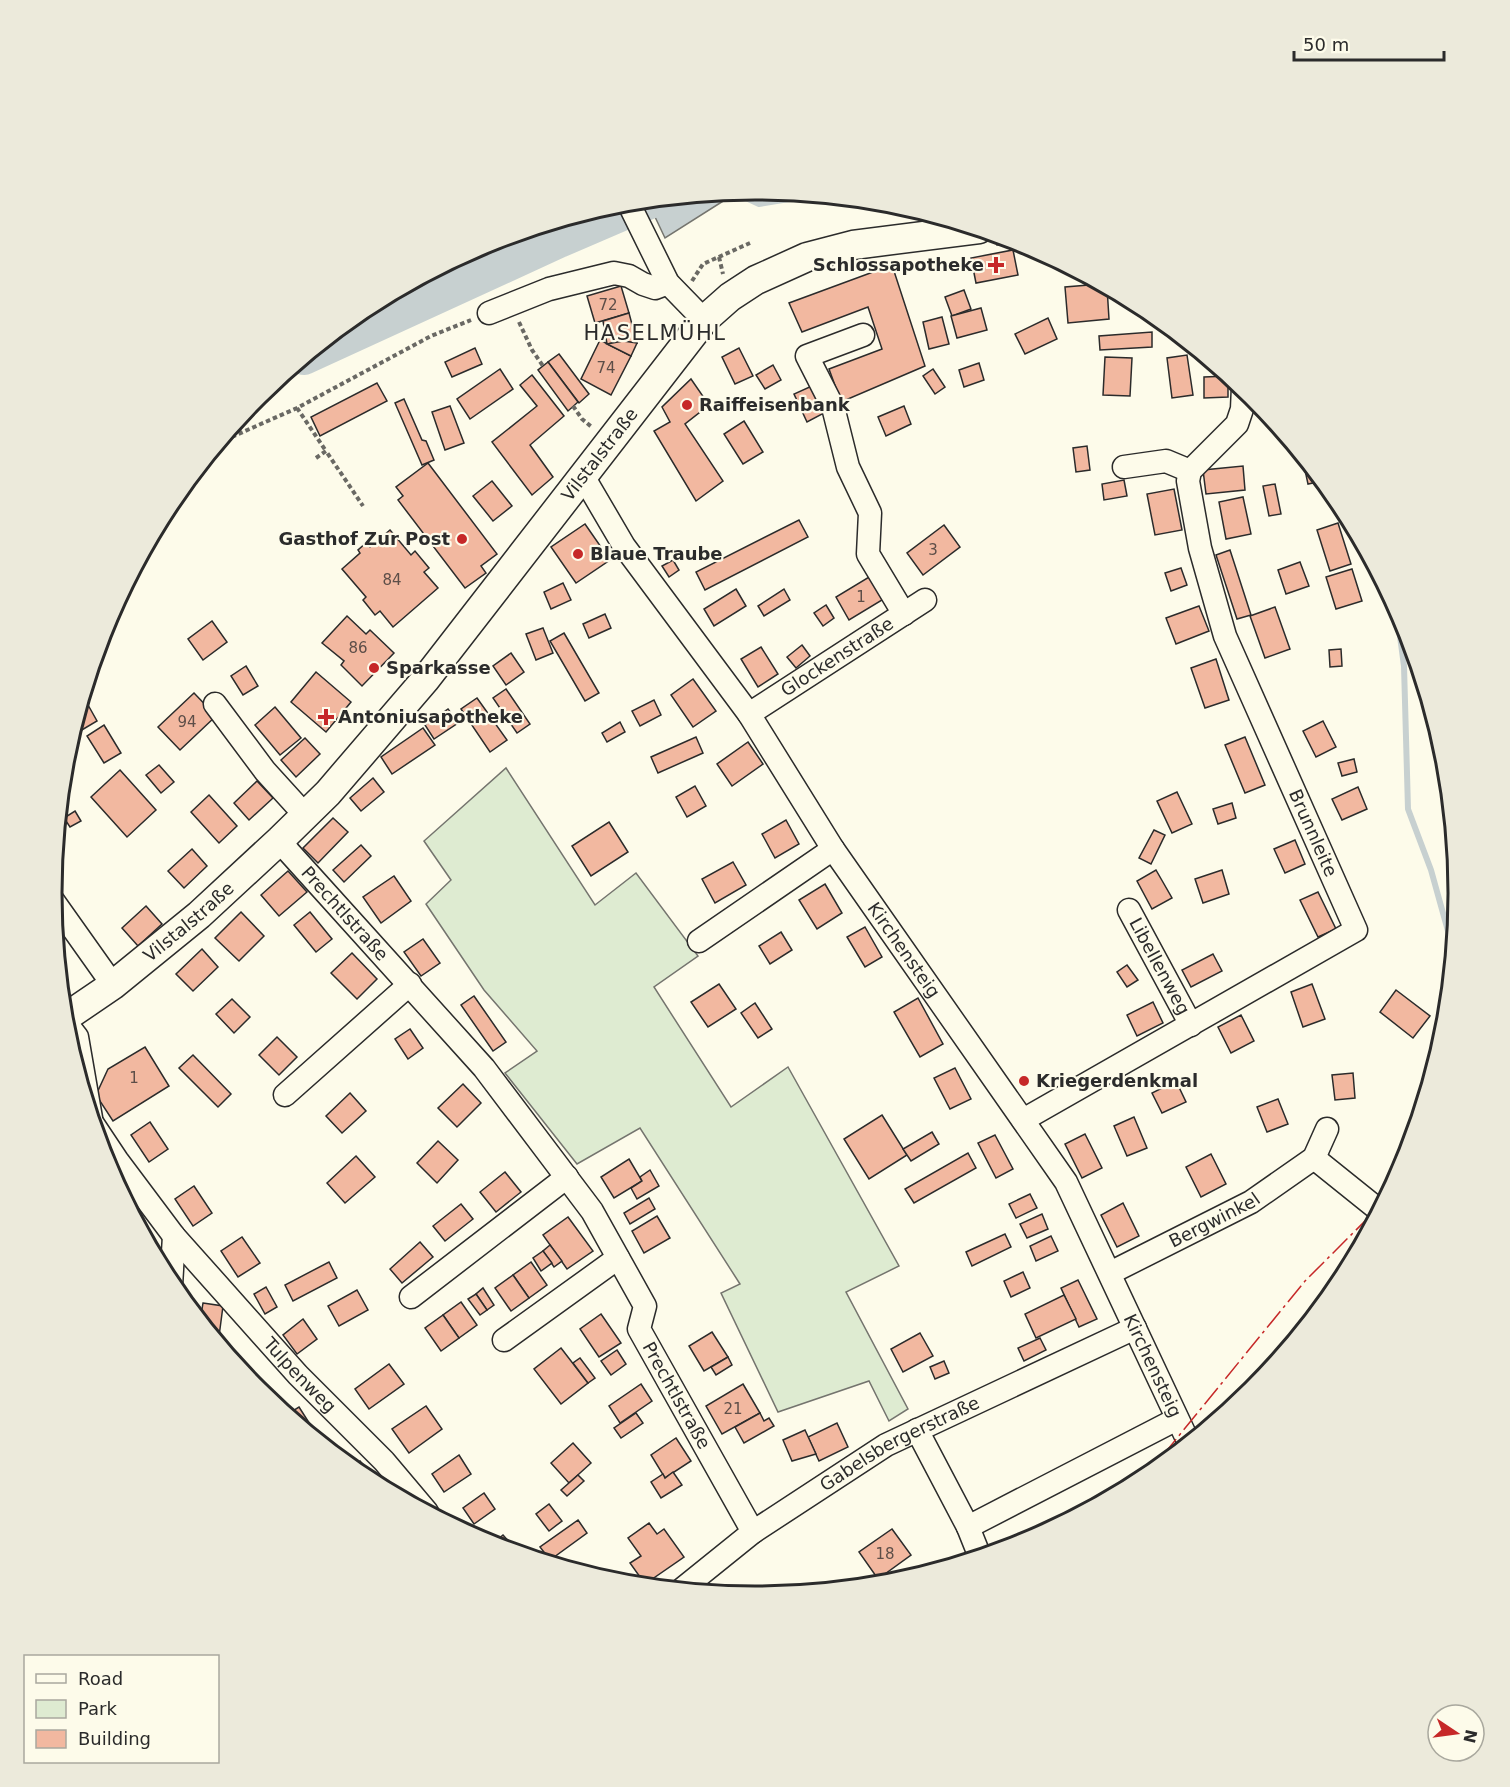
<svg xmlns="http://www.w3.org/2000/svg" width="1510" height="1787" font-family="'DejaVu Sans',sans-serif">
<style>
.green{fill:#deebd1;stroke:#74746e;stroke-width:1.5}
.water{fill:#c7d0d0;stroke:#74746e;stroke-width:1.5}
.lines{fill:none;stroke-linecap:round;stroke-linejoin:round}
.stream{stroke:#c7d0d0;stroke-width:6}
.river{stroke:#c7d0d0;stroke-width:36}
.building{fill:#f2b8a0;stroke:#2b2b2b;stroke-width:1.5}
.minor-casing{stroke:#2b2b2b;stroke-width:25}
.major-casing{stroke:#2b2b2b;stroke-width:31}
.path{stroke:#6a6964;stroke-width:4;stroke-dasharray:4.5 3;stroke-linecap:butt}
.minor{stroke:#fdfbea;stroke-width:22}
.major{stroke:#fdfbea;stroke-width:28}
.power{stroke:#c62828;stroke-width:1.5;stroke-dasharray:21 4.5 3 4.5;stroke-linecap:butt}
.poi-dot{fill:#c62828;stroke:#fdfbea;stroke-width:2}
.labels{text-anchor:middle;stroke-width:4.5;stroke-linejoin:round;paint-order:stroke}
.number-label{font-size:15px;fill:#5d4e48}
.poi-label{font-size:18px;font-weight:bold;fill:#2b2b2b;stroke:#fdfbea;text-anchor:start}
.street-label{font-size:18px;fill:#2b2b2b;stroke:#fdfbea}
.quarter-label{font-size:21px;letter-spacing:1.5px;fill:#2b2b2b;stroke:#fdfbea}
.rim{fill:none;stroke:#2b2b2b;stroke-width:3}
</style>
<rect width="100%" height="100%" fill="#fdfbea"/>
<!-- green -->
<path class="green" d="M506,768L595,905L636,873L698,956L654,987L731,1107L788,1067L899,1266L846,1292L908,1409L889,1421L869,1381L778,1412L721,1293L740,1284L640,1128L577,1164L505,1073L537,1051L484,990L426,904L451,880L424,841Z"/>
<!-- water -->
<path class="water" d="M739,191L665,238L647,200Z"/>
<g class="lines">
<!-- stream -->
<g class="stream">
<path d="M733,192L759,204L801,197L808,195"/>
<path d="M1396,606L1404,666L1408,809L1431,870L1453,949"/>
</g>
<!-- river -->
<path class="river" d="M304,357L559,240L652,200"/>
</g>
<!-- building -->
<g class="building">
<path d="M1013,250L1018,275L976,283L971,258Z"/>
<path d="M892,265L925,366L841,402L829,369L882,349L868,307L802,332L789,303Z"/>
<path d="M1101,284L1107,287L1109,319L1068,323L1065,287Z"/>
<path d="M621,286L629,313L595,323L587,296Z"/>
<path d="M964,290L971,309L952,316L945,297Z"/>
<path d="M981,308L987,330L957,338L951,316Z"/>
<path d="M629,313L637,343L623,341L607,344L603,321Z"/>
<path d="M942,317L949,344L929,349L923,322Z"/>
<path d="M1048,318L1057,339L1025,354L1015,334Z"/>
<path d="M1152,332V347L1100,350L1099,336Z"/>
<path d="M600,340L631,356L611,395L581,379Z"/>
<path d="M623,341L637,343L631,356L607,344Z"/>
<path d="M475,348L482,364L452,377L445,362Z"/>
<path d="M739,348L753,376L735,384L722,357Z"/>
<path d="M559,354L589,394L579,403L548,362Z"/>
<path d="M1187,355L1193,395L1172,398L1167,358Z"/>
<path d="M1105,357L1132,358L1130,396L1103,395Z"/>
<path d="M548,362L578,402L568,411L538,370Z"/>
<path d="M979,363L984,380L964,387L959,370Z"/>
<path d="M773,365L781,380L765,389L756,375Z"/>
<path d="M500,369L513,389L470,419L457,399Z"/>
<path d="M933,369L945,387L935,394L923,376Z"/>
<path d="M532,375L564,416L530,445L553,477L532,495L492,442L537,406L520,385Z"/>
<path d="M1228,376V397L1204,398V377Z"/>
<path d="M691,379L709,405L685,424L723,481L696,501L654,431L670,422L662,407Z"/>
<path d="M377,383L387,401L320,436L311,417Z"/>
<path d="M814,385L826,412L807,422L794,394Z"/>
<path d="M404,399L422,440L426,441L434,460L422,465L395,403Z"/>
<path d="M450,406L464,443L445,450L432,412Z"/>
<path d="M904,406L911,424L886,436L878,417Z"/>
<path d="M744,421L763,452L743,464L724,434Z"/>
<path d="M1087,446L1090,470L1076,472L1073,448Z"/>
<path d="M1302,456L1322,481L1308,484Z"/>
<path d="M428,463L497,554L481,566L486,573L465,588L398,500L403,496L396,487Z"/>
<path d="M1243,466L1245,490L1206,494L1203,470Z"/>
<path d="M1124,480L1127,496L1104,500L1102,484Z"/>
<path d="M492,481L512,506L493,521L473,496Z"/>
<path d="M1275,484L1281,514L1269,516L1263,486Z"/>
<path d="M1174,489L1182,530L1155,535L1147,494Z"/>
<path d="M1243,497L1251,534L1226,539L1219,502Z"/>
<path d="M799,520L808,537L705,590L696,572Z"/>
<path d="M1338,523L1351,564L1330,571L1317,530Z"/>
<path d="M585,524L610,560L576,583L551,547Z"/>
<path d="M944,525L960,547L923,575L907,553Z"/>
<path d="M390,530L411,555L415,551L429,568L424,572L438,588L393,627L380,611L375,615L363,600L366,597L342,569L360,553L358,550L366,543L370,547Z"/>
<path d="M1230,550L1251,615L1237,619L1216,555Z"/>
<path d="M673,560L679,570L669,577L662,566Z"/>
<path d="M1300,562L1309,586L1286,594L1278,570Z"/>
<path d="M1181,568L1187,585L1171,591L1165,573Z"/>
<path d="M1352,569L1362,601L1336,609L1326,577Z"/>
<path d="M874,574L887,597L849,620L836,597Z"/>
<path d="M563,583L571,600L551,609L544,592Z"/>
<path d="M736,589L746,606L714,626L704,609Z"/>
<path d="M784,589L790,600L764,616L758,606Z"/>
<path d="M826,605L834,618L823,626L814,613Z"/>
<path d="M1199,606L1209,631L1176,644L1166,618Z"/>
<path d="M1275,607L1290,649L1265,658L1250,616Z"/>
<path d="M605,614L611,628L589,638L583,624Z"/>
<path d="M347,616L366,634L370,630L394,653L362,686L341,665L344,661L322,643Z"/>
<path d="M212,621L227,642L203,660L188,639Z"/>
<path d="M543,628L553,653L536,660L526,634Z"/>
<path d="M564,633L599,693L585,701L550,641Z"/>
<path d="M802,645L810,656L796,668L787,657Z"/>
<path d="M761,647L778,674L758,687L741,659Z"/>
<path d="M1341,649L1342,666L1330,667L1329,650Z"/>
<path d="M511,653L524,672L506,685L493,666Z"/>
<path d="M1216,659L1229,700L1205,708L1191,668Z"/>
<path d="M246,666L258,686L243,695L231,676Z"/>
<path d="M316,672L351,702L326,732L291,702Z"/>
<path d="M693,679L716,711L693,727L671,695Z"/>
<path d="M506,689L530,724L517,733L493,698Z"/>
<path d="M194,693L216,716L180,750L158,727Z"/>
<path d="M83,696L97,721L70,737Z"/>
<path d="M477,698L507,740L490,752L461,709Z"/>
<path d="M654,700L661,715L640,726L632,711Z"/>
<path d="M275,707L301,738L280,755L255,725Z"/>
<path d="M448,709L458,723L434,739L425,725Z"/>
<path d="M1323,721L1336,747L1316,757L1303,731Z"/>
<path d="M620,722L625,732L607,742L602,733Z"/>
<path d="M104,725L121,753L104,763L87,736Z"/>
<path d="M423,728L435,745L392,774L381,757Z"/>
<path d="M696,737L703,753L658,773L651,757Z"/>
<path d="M1245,737L1265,785L1245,793L1225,745Z"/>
<path d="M305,738L320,754L296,777L281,760Z"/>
<path d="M748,742L763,764L732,786L717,764Z"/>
<path d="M1354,759L1357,772L1342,776L1338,763Z"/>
<path d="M159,765L174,782L161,793L146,775Z"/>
<path d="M120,770L156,810L127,837L91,797Z"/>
<path d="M373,778L384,792L361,811L350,798Z"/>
<path d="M257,781L273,798L249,820L234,803Z"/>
<path d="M695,786L706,806L687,817L676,797Z"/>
<path d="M1358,787L1367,809L1342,820L1332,799Z"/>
<path d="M1177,792L1192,824L1172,833L1157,801Z"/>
<path d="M209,795L237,826L219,843L191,812Z"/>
<path d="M1232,803L1236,818L1218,824L1213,809Z"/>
<path d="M75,811L81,821L70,827L64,818Z"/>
<path d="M333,818L348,832L318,863L303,848Z"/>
<path d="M786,820L799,844L775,858L762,834Z"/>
<path d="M609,822L628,852L591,876L572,846Z"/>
<path d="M1154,830L1165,835L1151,864L1139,858Z"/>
<path d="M1295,840L1305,864L1285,873L1274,849Z"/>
<path d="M361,845L371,856L344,882L333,870Z"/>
<path d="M192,849L207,866L184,888L168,871Z"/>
<path d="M1456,860L1459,894V896L1447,864Z"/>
<path d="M733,862L746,885L715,903L702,879Z"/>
<path d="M1156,870L1172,898L1152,909L1137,881Z"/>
<path d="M1222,870L1229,894L1203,903L1195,879Z"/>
<path d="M288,871L307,892L279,916L261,895Z"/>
<path d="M394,876L411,901L381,923L363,897Z"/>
<path d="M825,884L842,913L817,929L799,900Z"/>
<path d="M1318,892L1336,929L1318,937L1300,900Z"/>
<path d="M146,906L162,924L138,946L122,928Z"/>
<path d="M241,912L264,936L239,961L215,938Z"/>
<path d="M310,912L332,939L316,952L294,925Z"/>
<path d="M865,927L882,957L865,967L847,937Z"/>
<path d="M781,932L792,950L770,964L759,946Z"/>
<path d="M423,939L440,963L421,976L404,952Z"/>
<path d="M202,949L218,967L193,991L176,974Z"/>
<path d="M352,953L377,979L357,999L331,973Z"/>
<path d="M1213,954L1222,971L1191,987L1182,970Z"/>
<path d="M1127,965L1138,980L1127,987L1117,972Z"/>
<path d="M719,984L736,1009L708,1027L691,1002Z"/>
<path d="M1312,984L1325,1019L1303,1027L1291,992Z"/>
<path d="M1396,990L1430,1016L1413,1038L1380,1012Z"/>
<path d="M474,996L506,1042L493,1051L461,1005Z"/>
<path d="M918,998L943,1044L920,1057L894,1012Z"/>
<path d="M232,999L250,1017L234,1033L216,1014Z"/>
<path d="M1153,1002L1163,1023L1137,1036L1127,1015Z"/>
<path d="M755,1003L772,1029L758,1038L741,1013Z"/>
<path d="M1241,1015L1254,1041L1231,1053L1218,1027Z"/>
<path d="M410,1029L423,1048L408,1059L395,1039Z"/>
<path d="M277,1037L297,1057L279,1075L259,1055Z"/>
<path d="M145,1047L169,1086L113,1121L96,1095L108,1069Z"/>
<path d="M193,1055L231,1094L218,1107L179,1068Z"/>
<path d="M955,1068L971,1099L950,1109L934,1078Z"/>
<path d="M1353,1073L1355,1098L1335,1100L1332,1075Z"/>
<path d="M1176,1081L1186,1102L1162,1113L1152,1093Z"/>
<path d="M463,1084L481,1103L457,1127L438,1108Z"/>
<path d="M350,1093L366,1111L342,1133L326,1116Z"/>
<path d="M1278,1099L1288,1124L1267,1132L1257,1107Z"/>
<path d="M882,1115L907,1155L869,1179L844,1139Z"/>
<path d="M1134,1117L1147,1148L1127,1156L1114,1126Z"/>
<path d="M150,1122L168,1149L149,1162L131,1135Z"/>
<path d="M932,1132L939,1144L911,1161L903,1149Z"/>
<path d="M1085,1134L1102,1168L1082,1178L1065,1144Z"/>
<path d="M995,1135L1013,1169L996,1178L978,1143Z"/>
<path d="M438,1141L458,1160L437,1183L417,1163Z"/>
<path d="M968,1153L976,1168L914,1203L905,1189Z"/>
<path d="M1211,1154L1226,1184L1201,1197L1186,1167Z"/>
<path d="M356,1156L375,1177L345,1203L327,1183Z"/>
<path d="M629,1159L642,1181L614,1198L601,1177Z"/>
<path d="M650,1170L659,1186L637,1199L631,1188L642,1181L640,1177Z"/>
<path d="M505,1172L521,1192L496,1212L480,1192Z"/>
<path d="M111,1174L132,1203L128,1206Z"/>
<path d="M194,1186L212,1213L193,1226L175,1199Z"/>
<path d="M1030,1194L1037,1208L1016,1218L1009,1204Z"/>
<path d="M649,1198L655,1209L630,1224L624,1213Z"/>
<path d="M1123,1203L1139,1236L1117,1247L1101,1215Z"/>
<path d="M461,1204L473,1219L445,1241L433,1226Z"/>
<path d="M1042,1214L1048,1229L1027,1238L1020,1224Z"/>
<path d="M657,1216L670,1238L644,1253L632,1231Z"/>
<path d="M568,1217L593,1251L567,1269L543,1235Z"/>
<path d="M1005,1234L1011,1247L972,1266L966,1252Z"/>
<path d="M1051,1236L1058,1251L1036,1261L1030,1246Z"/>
<path d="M242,1237L260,1263L238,1277L221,1251Z"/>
<path d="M420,1242L433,1257L402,1283L390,1269Z"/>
<path d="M550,1245L562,1261L554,1267L543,1251Z"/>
<path d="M543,1251L552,1263L541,1271L533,1258Z"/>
<path d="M329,1262L337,1278L293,1301L285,1285Z"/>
<path d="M531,1262L547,1285L529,1298L513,1275Z"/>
<path d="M1023,1272L1030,1288L1011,1297L1004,1281Z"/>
<path d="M513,1275L529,1298L511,1311L495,1288Z"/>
<path d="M1078,1280L1097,1319L1079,1327L1061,1288Z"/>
<path d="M266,1287L277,1307L265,1314L254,1294Z"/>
<path d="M483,1288L494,1305L487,1310L476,1294Z"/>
<path d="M357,1290L368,1310L339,1326L328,1306Z"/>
<path d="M476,1294L487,1310L480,1315L468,1299Z"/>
<path d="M1064,1295L1076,1319L1036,1338L1025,1314Z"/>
<path d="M461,1302L477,1325L459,1338L443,1315Z"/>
<path d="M203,1303L223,1306L218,1344L200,1322Z"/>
<path d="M601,1314L621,1343L599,1357L580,1329Z"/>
<path d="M443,1315L459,1338L441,1351L425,1328Z"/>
<path d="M303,1319L317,1339L297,1354L283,1335Z"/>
<path d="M712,1332L728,1357L704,1371L689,1346Z"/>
<path d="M920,1333L933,1356L903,1372L891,1349Z"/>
<path d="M1040,1338L1046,1350L1024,1361L1018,1348Z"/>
<path d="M561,1348L588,1383L561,1404L534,1369Z"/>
<path d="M617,1350L626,1364L611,1375L601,1361Z"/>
<path d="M728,1357L732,1365L716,1375L711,1367Z"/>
<path d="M580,1358L595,1378L588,1383L573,1363Z"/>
<path d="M944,1361L949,1373L935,1379L930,1367Z"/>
<path d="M389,1364L404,1384L369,1409L355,1389Z"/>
<path d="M641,1384L652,1401L620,1423L609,1406Z"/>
<path d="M743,1384L760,1413L722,1434L706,1406Z"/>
<path d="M426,1406L442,1429L409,1453L392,1429Z"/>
<path d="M299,1407L320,1440L318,1441L286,1415Z"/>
<path d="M636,1413L643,1423L621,1438L614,1428Z"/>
<path d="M760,1413L764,1421L769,1418L774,1426L744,1443L735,1427Z"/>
<path d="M837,1423L848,1447L819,1461L808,1437Z"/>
<path d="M805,1430L816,1454L792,1461L783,1440Z"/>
<path d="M676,1438L691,1461L665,1478L651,1455Z"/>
<path d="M573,1443L591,1463L569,1483L551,1463Z"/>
<path d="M459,1455L471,1474L444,1492L432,1474Z"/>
<path d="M360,1461L377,1484L375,1485L364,1479L351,1468Z"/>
<path d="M673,1472L682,1485L661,1498L651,1482L663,1474L665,1478Z"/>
<path d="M578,1475L584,1481L567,1496L561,1490Z"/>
<path d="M484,1493L495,1509L474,1524L463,1508Z"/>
<path d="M549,1504L562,1521L549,1531L536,1514Z"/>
<path d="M578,1520L587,1533L550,1560L540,1547Z"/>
<path d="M649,1523L657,1534L664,1529L684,1557L645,1584L630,1563L641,1556L628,1538Z"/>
<path d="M892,1529L911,1555L878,1579L859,1552Z"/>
<path d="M503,1535L520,1554L491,1545Z"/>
<path d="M928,1567L930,1572L911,1578L909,1576Z"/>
<path d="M841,1581L846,1589L829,1590Z"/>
</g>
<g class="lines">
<defs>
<g id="minor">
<path d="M628,202L668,283L704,320"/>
<path d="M489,313L549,289L614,273L629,276L643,284L655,288L668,283"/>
<path d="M863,335L807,356L833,407L848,467L870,513L868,554L904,614"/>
<path d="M1124,467L1166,461L1190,471"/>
<path id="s1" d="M583,476L624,546L749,714L833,849L1066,1182L1189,1443"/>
<path d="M215,704L265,771L305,815"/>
<path id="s2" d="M749,714L925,600"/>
<path id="s3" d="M280,840L289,852L484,1068L592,1211L645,1306L639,1329L753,1532"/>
<path d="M52,899L113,985"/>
<path id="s4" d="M1129,910L1191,1025"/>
<path d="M699,941L833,849"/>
<path d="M63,1019L77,1037L91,1118"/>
<path d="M285,1095L410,984"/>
<path d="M1023,1120L1356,930L1225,636L1200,548L1188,481L1190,471L1237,424L1242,409L1243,387"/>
<path id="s5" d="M93,1124L117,1160L174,1236L298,1375L384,1461L427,1512"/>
<path d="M1314,1158L1380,1211"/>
<path id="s6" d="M1110,1273L1251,1202L1314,1158L1327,1129"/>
<path d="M171,1286L174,1236"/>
<path d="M411,1297L567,1177"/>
<path d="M504,1340L618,1258"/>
<path d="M917,1430L968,1527L1177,1419"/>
<path d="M968,1527L980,1557"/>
<path id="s7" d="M681,1590L753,1532L886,1445L1135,1328"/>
</g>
<g id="major">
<path id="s8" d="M63,1019L113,985L199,915L280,840L328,793L425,680L704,320L730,297L756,280L807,257L853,245L979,229"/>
</g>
</defs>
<!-- minor casing -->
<use href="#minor" class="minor-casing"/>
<!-- major casing -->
<use href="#major" class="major-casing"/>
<!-- path -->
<g class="path">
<path d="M996,244L1019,241"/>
<path d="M719,257L723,274"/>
<path d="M692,281L703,264L750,243"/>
<path d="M519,322L532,350L543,366"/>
<path d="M573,406L582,419L593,428"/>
<path d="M297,408L326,451"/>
<path d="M218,443L297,408L431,336L471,320"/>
<path d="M316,458L326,451L363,506"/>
</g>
<!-- minor -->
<use href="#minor" class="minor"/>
<!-- major -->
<use href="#major" class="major"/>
<!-- power -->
<path class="power" d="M1142,1481L1305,1281L1385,1201"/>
</g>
<!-- markers -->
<g class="poi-dot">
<path d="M993 256h6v6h6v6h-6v6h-6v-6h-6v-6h6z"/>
<circle cx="687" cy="405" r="6"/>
<circle cx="462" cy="539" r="6"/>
<circle cx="578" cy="554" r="6"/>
<circle cx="374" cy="668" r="6"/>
<path d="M323 708h6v6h6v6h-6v6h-6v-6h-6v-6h6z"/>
<circle cx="1024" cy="1081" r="6"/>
</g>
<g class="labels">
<!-- number labels -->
<g class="number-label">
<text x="608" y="310">72</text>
<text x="606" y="373">74</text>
<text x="933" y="555">3</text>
<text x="392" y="585">84</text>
<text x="861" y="602">1</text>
<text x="358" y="653">86</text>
<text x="187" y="727">94</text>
<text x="134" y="1083">1</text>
<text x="733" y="1414">21</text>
<text x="885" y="1559">18</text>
</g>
<!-- poi labels -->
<g class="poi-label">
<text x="984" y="271" text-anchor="end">Schlossapotheke</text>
<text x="699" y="411">Raiffeisenbank</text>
<text x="450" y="545" text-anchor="end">Gasthof Zur Post</text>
<text x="590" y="560">Blaue Traube</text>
<text x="386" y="674">Sparkasse</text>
<text x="338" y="723">Antoniusapotheke</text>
<text x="1036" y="1087">Kriegerdenkmal</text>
</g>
<!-- street labels -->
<g class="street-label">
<text dy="6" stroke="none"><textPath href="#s8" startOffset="783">Vilstalstraße</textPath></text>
<text dy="6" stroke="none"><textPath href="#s2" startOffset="105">Glockenstraße</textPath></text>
<text transform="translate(1313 833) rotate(66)" y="6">Brunnleite</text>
<text dy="6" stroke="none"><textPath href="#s3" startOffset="98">Prechtlstraße</textPath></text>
<text dy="6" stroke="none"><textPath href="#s8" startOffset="159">Vilstalstraße</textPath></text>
<text dy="6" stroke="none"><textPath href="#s1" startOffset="573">Kirchensteig</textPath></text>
<text dy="6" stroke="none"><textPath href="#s4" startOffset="64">Libellenweg</textPath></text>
<text dy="6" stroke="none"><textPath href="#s6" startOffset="117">Bergwinkel</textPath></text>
<text dy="6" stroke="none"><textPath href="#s1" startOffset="1059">Kirchensteig</textPath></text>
<text dy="6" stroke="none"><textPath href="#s5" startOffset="326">Tulpenweg</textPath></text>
<text dy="6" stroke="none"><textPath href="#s3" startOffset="694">Prechtlstraße</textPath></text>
<text dy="6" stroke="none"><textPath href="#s7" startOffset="264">Gabelsbergerstraße</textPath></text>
</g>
<!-- quarter labels -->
<g class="quarter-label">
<text x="655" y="340">HASELMÜHL</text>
</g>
</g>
<!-- crop -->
<path d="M0 0H1510V1787H0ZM62 893a693 693 0 1 1 1386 0a693 693 0 1 1-1386 0Z" fill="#eceadb" fill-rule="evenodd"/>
<path class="rim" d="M62 893a693 693 0 1 1 1386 0a693 693 0 1 1-1386 0Z"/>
<!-- legend -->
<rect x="24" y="1655" width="195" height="108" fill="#fdfbea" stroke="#a9a89e" stroke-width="1.5"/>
<rect x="36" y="1674" width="30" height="9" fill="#fdfbea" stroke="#a9a89e" stroke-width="1.5"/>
<text x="78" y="1685" font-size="18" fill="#2b2b2b">Road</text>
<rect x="36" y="1700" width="30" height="18" fill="#deebd1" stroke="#a9a89e" stroke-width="1.5"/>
<text x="78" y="1715" font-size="18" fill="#2b2b2b">Park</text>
<rect x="36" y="1730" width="30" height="18" fill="#f2b8a0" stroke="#a9a89e" stroke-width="1.5"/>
<text x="78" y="1745" font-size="18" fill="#2b2b2b">Building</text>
<!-- north arrow -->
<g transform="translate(1456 1733) rotate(103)"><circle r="28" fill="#fdfbea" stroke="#a9a89e" stroke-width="1.5"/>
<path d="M0-4.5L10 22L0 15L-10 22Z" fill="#c62828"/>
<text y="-9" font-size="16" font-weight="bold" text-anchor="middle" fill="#2b2b2b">N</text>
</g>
<!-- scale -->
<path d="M1294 51v9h150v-9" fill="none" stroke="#2b2b2b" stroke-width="3"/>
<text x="1303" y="51" font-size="18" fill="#2b2b2b" stroke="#fdfbea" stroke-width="4.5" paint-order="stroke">50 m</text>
</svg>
